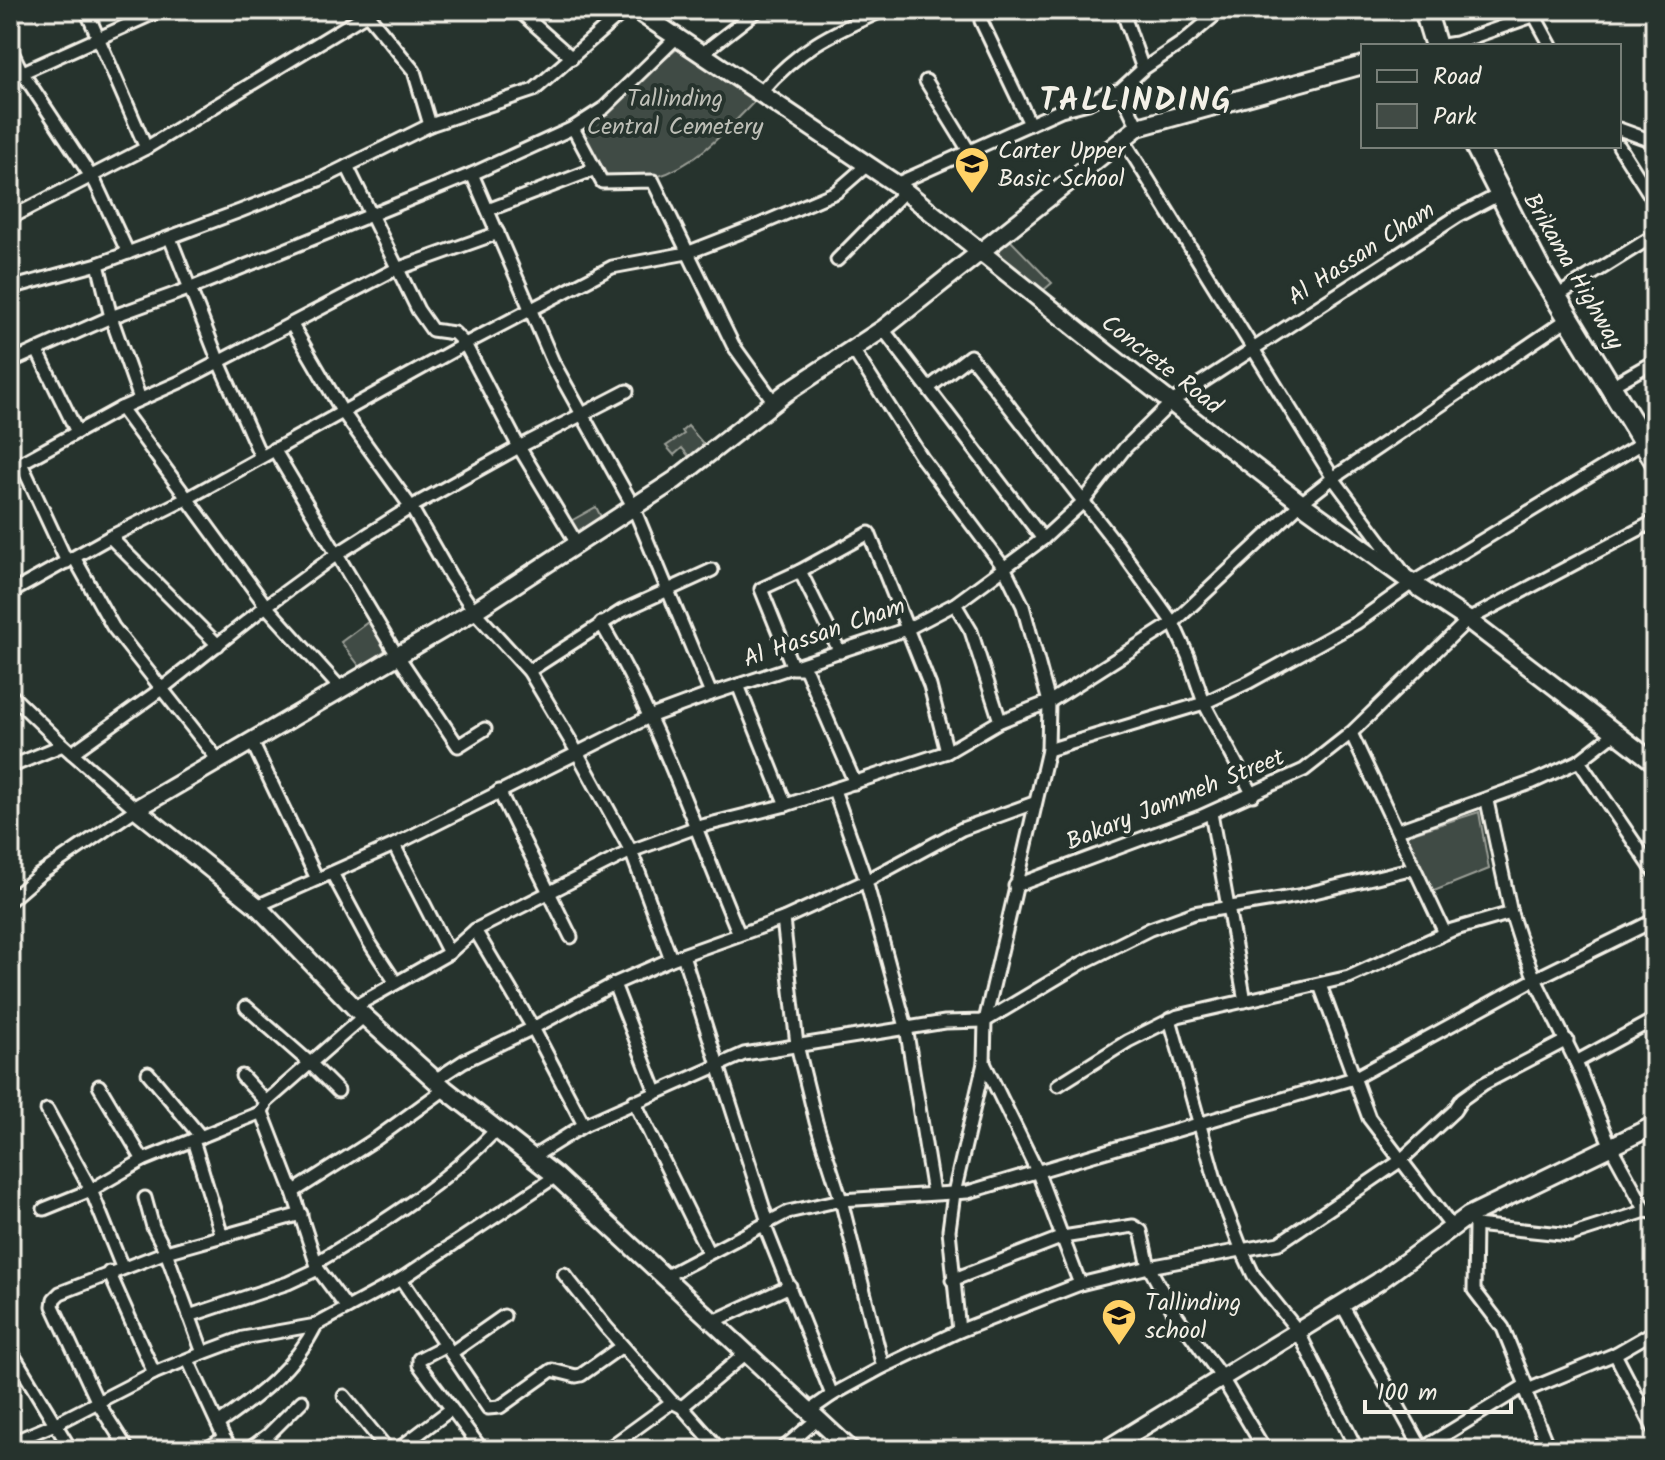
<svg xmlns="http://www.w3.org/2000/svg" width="1665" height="1460" font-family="Kalam,sans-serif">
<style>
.green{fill:#414b45;stroke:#9a9e96;stroke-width:2}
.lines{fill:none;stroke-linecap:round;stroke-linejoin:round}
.street-casing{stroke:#f4f1e8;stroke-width:17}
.secondary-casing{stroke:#f4f1e8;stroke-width:22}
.highway-casing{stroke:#f4f1e8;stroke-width:26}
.street{stroke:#26332d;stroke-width:11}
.secondary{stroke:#26332d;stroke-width:16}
.highway{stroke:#26332d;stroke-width:20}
.labels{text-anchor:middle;stroke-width:8;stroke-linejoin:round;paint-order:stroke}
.park-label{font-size:24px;fill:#bebfb7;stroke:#26332d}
.poi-label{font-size:24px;fill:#f4f1e8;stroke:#26332d;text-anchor:start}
.street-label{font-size:24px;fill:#f4f1e8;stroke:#26332d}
.district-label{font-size:32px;font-weight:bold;letter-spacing:2px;fill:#f4f1e8;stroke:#26332d}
</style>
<rect width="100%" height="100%" fill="#26332d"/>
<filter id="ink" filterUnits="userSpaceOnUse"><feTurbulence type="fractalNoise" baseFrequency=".0125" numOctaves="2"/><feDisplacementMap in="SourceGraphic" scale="16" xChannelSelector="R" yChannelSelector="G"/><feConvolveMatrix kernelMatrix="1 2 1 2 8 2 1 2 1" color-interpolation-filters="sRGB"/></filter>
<g filter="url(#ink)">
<!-- green -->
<g class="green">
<path d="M678,48L757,99C729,127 696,166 656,177C641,181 621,179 605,179L580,132Z"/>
<path d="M1010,240L1052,283L1038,295L991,258Z"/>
<path d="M688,426L707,448L692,460L682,448L674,455L666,446L684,434L682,431Z"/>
<path d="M596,507L603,521L577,535L569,522Z"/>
<path d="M368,622L388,648L361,668L341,642Z"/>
<path d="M1479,812L1489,869L1429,893L1403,836Z"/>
</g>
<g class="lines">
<defs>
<g id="street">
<path d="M86,10L146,148"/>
<path d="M364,10L414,71L430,125"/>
<path d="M518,10L572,58"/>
<path d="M1122,10L1143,69"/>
<path d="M1532,11L1551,46"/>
<path d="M981,21L1030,124"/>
<path d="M1437,46L1456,43L1550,10"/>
<path d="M10,48L22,72L96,184L128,253"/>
<path d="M700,55L758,10"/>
<path d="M10,78L161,10"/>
<path d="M926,81L969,151"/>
<path d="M1120,90L1138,127"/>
<path d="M760,93C800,48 829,34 884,10"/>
<path d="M573,128L602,182L653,181L733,345L774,402"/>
<path d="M1619,129L1655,142"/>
<path d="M1123,139L1333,478L1404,573"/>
<path d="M1619,146L1655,203"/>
<path d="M347,166L418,310L432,330L454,333L465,344L519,447L576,542"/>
<path d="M472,174L553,362L633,506L711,694"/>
<path d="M896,184L1061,110L1088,103L1107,93L1120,90L1143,69L1183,42L1221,10"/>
<path d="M488,210L595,169"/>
<path d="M10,218L146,148L373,10"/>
<path d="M170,238L219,362L261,457"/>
<path d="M837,260L905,191"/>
<path d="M98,264L111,317L140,399"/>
<path d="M10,288L98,264L240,211L319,180L430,125L534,90L625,10"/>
<path d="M1565,291L1655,235"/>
<path d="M292,325L342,411L411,507L451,577L474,611L529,671L577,752L631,851L671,959"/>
<path d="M883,329L1043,539"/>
<path d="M852,348L922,458L1005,569L1023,606L1049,702L1048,750L985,1021L984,1063L954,1193L949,1230L959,1331"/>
<path d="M37,350L77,432"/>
<path d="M10,362L111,317L191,288L472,174L573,128L604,108L676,38"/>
<path d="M1620,381L1655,361"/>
<path d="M930,387L970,356L1118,546L1173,623L1188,656L1204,703L1253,795"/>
<path d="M121,408L266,606L340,688"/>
<path d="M274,449L392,647L458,746L485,729"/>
<path d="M21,463L67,562"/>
<path d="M10,469L121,408L182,381L394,270L498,233"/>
<path d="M110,537L218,645"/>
<path d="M75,559L113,627L218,760"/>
<path d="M800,571L840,652"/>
<path d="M10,593L110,537L188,498L465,344L612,267L687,253L759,225L836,192L867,165"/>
<path d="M955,604L971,631L1000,721"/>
<path d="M601,623C659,721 695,830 739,934"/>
<path d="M529,671L622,611L712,570"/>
<path d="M738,685L786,805"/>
<path d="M10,694L63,745L136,809L39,875L10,900"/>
<path d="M1351,733L1445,933"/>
<path d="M251,740L317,879"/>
<path d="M1048,750L1204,703L1249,682L1356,623L1412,583L1644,442"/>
<path d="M72,753L160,690L266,606L337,554L411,507L519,447L627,391"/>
<path d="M1579,761L1655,873"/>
<path d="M10,767L63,745"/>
<path d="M855,783L807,672L804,668H793L761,589L800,571L869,533L930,686L947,752"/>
<path d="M834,790L866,881L906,1027L933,1193"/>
<path d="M499,791L571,937"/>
<path d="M1487,801L1511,913L1521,944L1535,979L1576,1062L1611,1147L1646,1211"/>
<path d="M1211,813L1245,1001"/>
<path d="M1398,830L1533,782L1579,761L1615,733"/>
<path d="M394,845L449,953"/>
<path d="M332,873L369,942L396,983"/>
<path d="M1015,886L1200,817L1304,770L1351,733L1468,620L1655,521"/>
<path d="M257,906L394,845L649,717L711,694L907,629L955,604L1043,539L1083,502L1125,448L1173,401L1458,216L1500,194"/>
<path d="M783,919L797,1045L816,1122L841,1200L883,1367"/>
<path d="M475,930L533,1028L584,1125"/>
<path d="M683,955L768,1222"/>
<path d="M614,984L656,1092"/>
<path d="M1320,985L1369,1118L1451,1226"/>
<path d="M246,1007L311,1064L338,1091"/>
<path d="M354,1007L449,953L475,930L631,851L694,828L786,805L947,752L1000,721L1049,702L1173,623L1301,503L1333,478L1569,318"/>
<path d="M1170,1019L1217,1186L1241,1248L1254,1276L1298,1331L1357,1450"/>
<path d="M1576,1062L1655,1019"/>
<path d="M984,1063L1038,1173L1080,1284"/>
<path d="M148,1073L201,1137"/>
<path d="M242,1076L266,1102"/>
<path d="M435,1080L464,1061L533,1028L614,984L671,959L783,919L866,881L962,829L1034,803"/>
<path d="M1058,1085L1128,1041L1178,1016L1349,977L1452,930L1511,913"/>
<path d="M99,1086L143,1160"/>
<path d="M634,1101L708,1252"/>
<path d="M47,1110L91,1190L122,1267"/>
<path d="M262,1112L293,1192L318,1269L347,1308"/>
<path d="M193,1140L222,1236"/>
<path d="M533,1157L584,1125L744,1054L945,1022L985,1021L1082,963L1150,929L1194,913L1298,896L1414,868"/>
<path d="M293,1192L376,1139L445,1089"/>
<path d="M145,1198L153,1227L166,1252L203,1353"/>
<path d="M44,1209L91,1190L143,1160L262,1112L266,1102L364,1016"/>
<path d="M1468,1216L1475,1225L1474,1290L1503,1328L1526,1385L1525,1391L1549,1450"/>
<path d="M764,1224L832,1395"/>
<path d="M1475,1225L1571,1235L1646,1211L1655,1213"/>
<path d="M317,1262C383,1223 445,1184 498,1128"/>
<path d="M109,1272L154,1373"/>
<path d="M564,1274L606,1327L672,1402L682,1407L720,1450"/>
<path d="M664,1277L788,1212L841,1200L968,1192L1354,1078L1535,979L1655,920"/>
<path d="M401,1279L488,1408L500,1407L552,1370L576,1376L581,1375L622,1346"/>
<path d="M952,1280L1063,1237L1133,1226L1141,1231L1149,1267L1172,1309L1222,1378L1265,1450"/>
<path d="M1342,1305L1422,1449"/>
<path d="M189,1316L288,1283L318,1269"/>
<path d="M712,1322L790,1286"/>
<path d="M446,1345L419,1359V1365L477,1443"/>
<path d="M451,1353L504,1316"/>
<path d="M1615,1354L1655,1431"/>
<path d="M14,1356L71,1450"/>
<path d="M188,1360L224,1438L233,1450"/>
<path d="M1525,1391L1615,1354L1655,1331"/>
<path d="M344,1396L388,1450"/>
<path d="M682,1407L745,1354"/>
<path d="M809,1411L832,1395L883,1367L959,1331L1080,1284L1149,1267L1279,1243L1400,1161L1454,1111L1462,1099L1483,1084L1567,1040"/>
<path d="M218,1424C257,1397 295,1368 316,1325"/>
<path d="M10,1443L55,1424L154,1373L203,1353L243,1338L316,1325L401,1279L556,1176"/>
<path d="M128,1450L98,1403L53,1306L54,1299L60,1293L166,1252L301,1214"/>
<path d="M205,1450L224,1438"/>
<path d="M248,1450L268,1435L302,1401"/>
<path d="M397,1450L450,1410"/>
<path d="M606,1450L672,1402"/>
<path d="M781,1450L818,1419"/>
<path d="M1420,1450L1526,1385"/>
</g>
<g id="secondary">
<path d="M636,10L896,184L1107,353L1301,503L1412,583L1468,620L1655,763"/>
<path d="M851,1450L556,1176L445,1089L354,1007L257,906L136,809L474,611L675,480L787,392L883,329L1138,127L1363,65"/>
<path d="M1105,1450L1378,1282L1468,1216L1655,1125"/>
</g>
<g id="highway">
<path d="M1425,10L1436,46"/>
<path d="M1476,146L1539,269L1655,460"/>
</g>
</defs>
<!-- street casing -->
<use href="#street" class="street-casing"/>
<!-- secondary casing -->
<use href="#secondary" class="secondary-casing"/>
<!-- highway casing -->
<use href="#highway" class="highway-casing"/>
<!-- street -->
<use href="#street" class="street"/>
<!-- secondary -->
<use href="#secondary" class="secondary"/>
<!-- highway -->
<use href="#highway" class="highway"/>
</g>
</g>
<!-- icons -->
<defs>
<symbol id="school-pin" viewBox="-11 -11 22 30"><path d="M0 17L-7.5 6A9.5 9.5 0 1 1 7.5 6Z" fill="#ffd166" stroke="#26332d"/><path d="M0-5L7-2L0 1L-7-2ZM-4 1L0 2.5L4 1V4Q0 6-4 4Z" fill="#111"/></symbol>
</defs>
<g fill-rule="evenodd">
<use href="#school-pin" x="952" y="144" width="40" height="54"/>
<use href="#school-pin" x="1099" y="1296" width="40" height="54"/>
</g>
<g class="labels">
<!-- park labels -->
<g class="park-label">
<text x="675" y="106">Tallinding<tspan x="675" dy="28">Central Cemetery</tspan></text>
</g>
<!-- poi labels -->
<g class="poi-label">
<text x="998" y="158">Carter Upper<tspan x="998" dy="28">Basic School</tspan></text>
<text x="1145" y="1310">Tallinding<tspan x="1145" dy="28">school</tspan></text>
</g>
<!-- street labels -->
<g class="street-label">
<text transform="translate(1361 253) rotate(-33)" y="8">Al Hassan Cham</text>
<text transform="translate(1574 271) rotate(60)" y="8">Brikama Highway</text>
<text transform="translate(1162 364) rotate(38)" y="8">Concrete Road</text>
<text transform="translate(824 632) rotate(-19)" y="8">Al Hassan Cham</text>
<text transform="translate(1175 799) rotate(-22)" y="8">Bakary Jammeh Street</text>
</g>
<!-- district labels -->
<g class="district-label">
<text x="1136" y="110">TALLINDING</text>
</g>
</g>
<!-- margin -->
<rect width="1665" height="1460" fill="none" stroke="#26332d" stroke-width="40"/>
<rect x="20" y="20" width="1625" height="1420" fill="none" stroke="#f4f1e8" stroke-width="3" filter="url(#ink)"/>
<!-- legend -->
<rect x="1361" y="44" width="260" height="104" fill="#26332d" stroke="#787f78" stroke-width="2"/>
<rect x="1377" y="70" width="40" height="12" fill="#26332d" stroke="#787f78" stroke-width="2"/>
<text x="1433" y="84" font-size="24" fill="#f4f1e8">Road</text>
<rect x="1377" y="104" width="40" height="24" fill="#414b45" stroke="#787f78" stroke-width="2"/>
<text x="1433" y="124" font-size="24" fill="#f4f1e8">Park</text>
<!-- scale -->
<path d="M1365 1400v12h146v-12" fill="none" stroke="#f4f1e8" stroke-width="4"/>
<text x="1377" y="1400" font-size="24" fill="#f4f1e8" stroke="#26332d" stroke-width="6" paint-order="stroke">100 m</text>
</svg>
